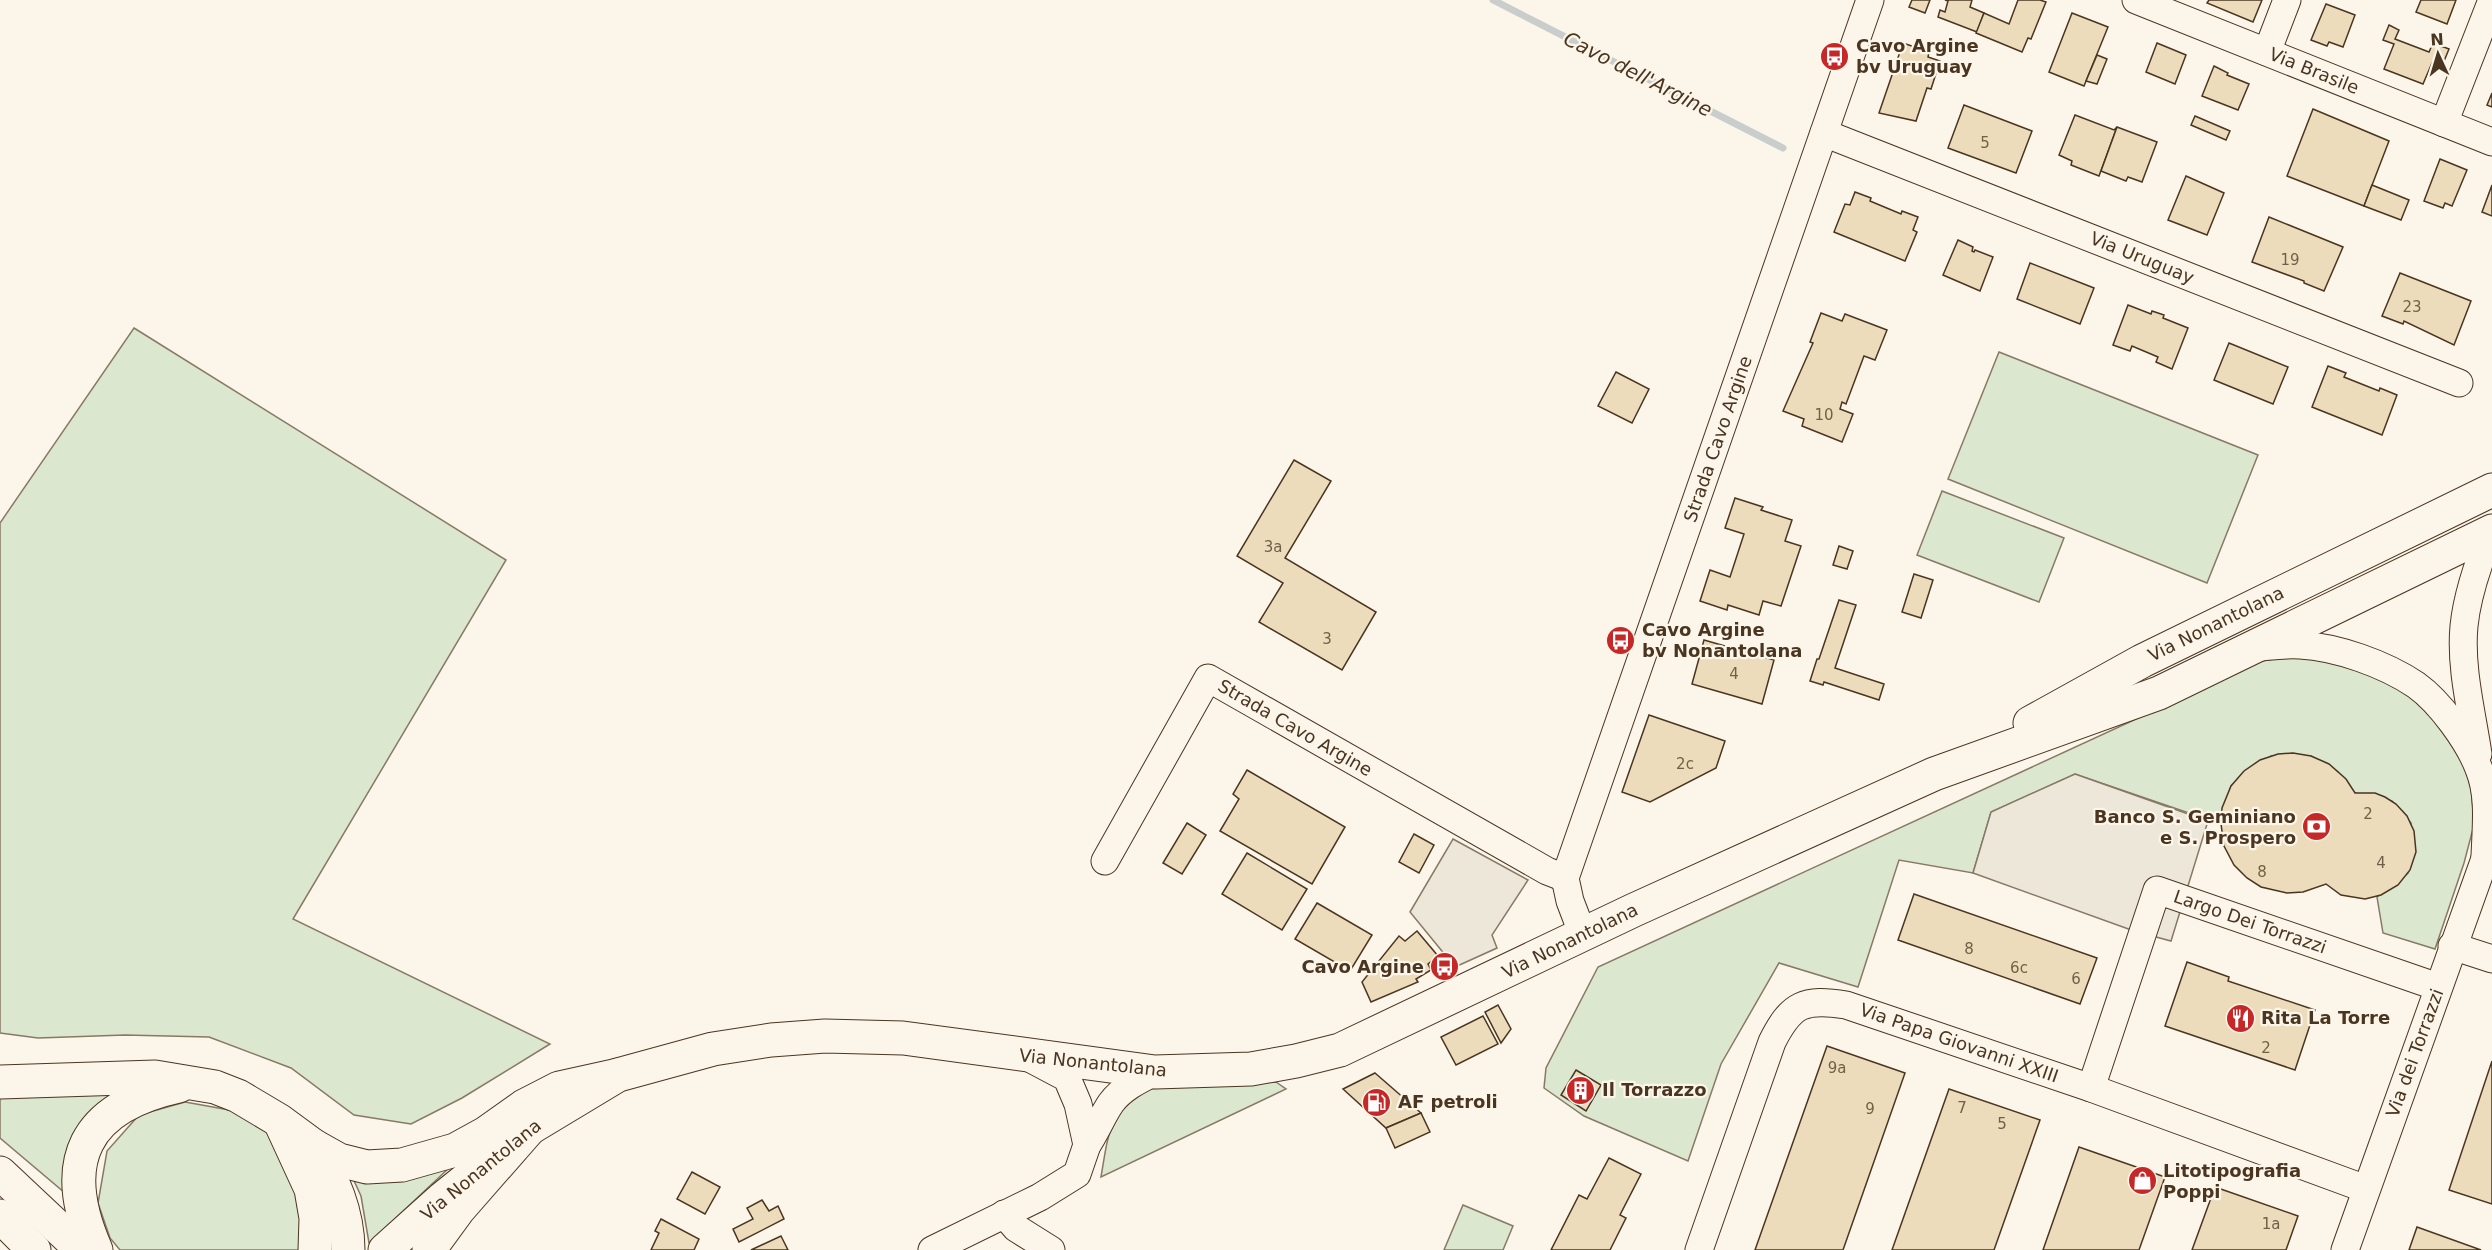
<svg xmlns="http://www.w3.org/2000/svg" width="2492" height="1250" font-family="'DejaVu Sans',sans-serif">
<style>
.green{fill:#dce7d0;stroke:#887966;stroke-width:1.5}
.parking{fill:#ede7d9;stroke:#887966;stroke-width:1.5}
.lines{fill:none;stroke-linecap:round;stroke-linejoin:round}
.stream{stroke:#c9cecd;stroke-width:7}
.building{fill:#ecdcbc;stroke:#4a3520;stroke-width:1.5}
.minor-casing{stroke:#4a3520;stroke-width:29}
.major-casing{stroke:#4a3520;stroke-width:35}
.highway-casing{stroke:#4a3520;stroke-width:35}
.minor{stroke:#fbf6e9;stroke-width:27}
.major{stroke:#fbf6e9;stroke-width:33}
.highway{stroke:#fbf6e9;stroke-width:33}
.labels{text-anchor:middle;stroke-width:4.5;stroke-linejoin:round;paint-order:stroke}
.number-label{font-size:15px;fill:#725f47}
.poi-label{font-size:18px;font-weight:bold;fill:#4a3520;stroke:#fbf6e9;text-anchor:start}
.street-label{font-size:18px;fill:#4a3520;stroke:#fbf6e9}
.water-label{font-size:20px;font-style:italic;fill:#4a3520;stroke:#fbf6e9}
</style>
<rect width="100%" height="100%" fill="#fbf6e9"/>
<!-- green -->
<g class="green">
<path d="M134,328L506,560L293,919L550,1044L462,1098L411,1124L354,1115L291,1068L209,1037L125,1035L38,1038L0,1033V523Z"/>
<path d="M1999,352L2258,455L2207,583L1948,479Z"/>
<path d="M1942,491L2064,538L2039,602L1917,555Z"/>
<path d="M2304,654L2353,663L2401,688L2454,738L2471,785L2474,825L2464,863L2435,949L2383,933L2377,897L2408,873L2411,823L2392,801L2355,793L2337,771L2311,756H2271L2231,786L2221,824L2075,774L1991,812L1973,873L1899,860L1858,987L1779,963L1721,1064L1688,1161L1584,1116L1544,1088L1546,1068L1598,967L2262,661Z"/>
<path d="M1276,1082L1286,1089L1101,1177C1108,1137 1108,1112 1145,1089Z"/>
<path d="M144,1088L115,1103L71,1198L0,1138V1096Z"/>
<path d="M185,1102L235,1111L281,1140L304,1185L307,1250H120L110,1238L98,1203L107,1151L139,1115Z"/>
<path d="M449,1168L369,1243L361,1196L350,1172Z"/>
<path d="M1463,1205L1513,1226L1503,1250H1444Z"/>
</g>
<!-- parking -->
<g class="parking">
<path d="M2075,774L2208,821L2171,941L2134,931L1973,873L1991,812Z"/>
<path d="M1453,839L1528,880L1492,935L1497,948L1455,967L1410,912Z"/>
</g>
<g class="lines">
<!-- stream -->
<path class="stream" d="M1493,0L1783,148"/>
</g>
<!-- building -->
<g class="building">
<path d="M1912,0H1930L1925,13L1909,7Z"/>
<path d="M1945,0H1972L1970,7L1984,13L1977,32L1938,17L1940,10L1945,12L1948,1Z"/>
<path d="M2018,0H2040L2046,2L2031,39L2028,38L2022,52L1976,33L1984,13L2009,24Z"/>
<path d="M2209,0H2262L2253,22L2207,3Z"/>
<path d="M2421,0H2456L2447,24L2416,12Z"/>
<path d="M2326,4L2355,15L2343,47L2329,42L2327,46L2311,40Z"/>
<path d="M2072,13L2108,27L2084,86L2049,72Z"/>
<path d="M2389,25L2399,30L2395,39L2429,52L2433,43L2449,49L2442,66L2432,63L2423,84L2384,69L2394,44L2383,40Z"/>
<path d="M1903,43L1929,52L1928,57L1940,61L1931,89L1927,88L1916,121L1879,113Z"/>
<path d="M2157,43L2186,55L2175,84L2146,72Z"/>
<path d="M2097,55L2107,59L2097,84L2086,81Z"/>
<path d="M2214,66L2228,73L2227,75L2249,84L2238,110L2202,96Z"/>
<path d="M2492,93V107L2487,105Z"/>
<path d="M1964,105L2032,131L2016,173L1948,148Z"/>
<path d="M2313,109L2389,141L2364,206L2287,176Z"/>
<path d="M2075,115L2114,130L2117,127L2099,176L2071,165L2072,161L2059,155Z"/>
<path d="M2195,116L2230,131L2226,140L2191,125Z"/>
<path d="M2117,127L2157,142L2142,182L2128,177L2126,181L2101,171Z"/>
<path d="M2440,159L2467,170L2452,206L2445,203L2443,208L2424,201Z"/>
<path d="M2186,176L2224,193L2207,235L2168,220Z"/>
<path d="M2372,185L2409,200L2401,220L2364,206Z"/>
<path d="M2492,185V216L2482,212Z"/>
<path d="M1855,192L1871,198L1870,201L1901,214L1902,211L1918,217L1913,230L1917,232L1905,261L1834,232L1845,204L1850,205Z"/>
<path d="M2269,217L2343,247L2324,291L2304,283V281L2252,262Z"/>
<path d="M1958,240L1973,247L1972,251L1974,252L1975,250L1993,257L1980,291L1943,275Z"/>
<path d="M2030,263L2094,288L2080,324L2017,299Z"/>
<path d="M2400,273L2471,301L2454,345L2404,321L2403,324L2382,316Z"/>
<path d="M2128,305L2151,314L2152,311L2164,315L2163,318L2188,328L2172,369L2156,362L2158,357L2132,346L2130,351L2113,345Z"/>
<path d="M1821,313L1842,321L1845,314L1887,330L1875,360L1864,356L1846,404L1842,402L1840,409L1853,414L1842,442L1802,426L1804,419L1783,411L1813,343L1810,342Z"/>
<path d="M2229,343L2288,367L2273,404L2214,380Z"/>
<path d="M2328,366L2346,373L2344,377L2379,391L2380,388L2397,395L2382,435L2312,407Z"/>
<path d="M1616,372L1649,389L1632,423L1598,406Z"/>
<path d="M1294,460L1331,481L1285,558L1376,612L1342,670L1259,622L1283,583L1237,556Z"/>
<path d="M1735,498L1763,507L1761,510L1792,520L1785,541L1801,546L1781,606L1763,601L1759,615L1728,605L1727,610L1700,601L1710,570L1730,577L1744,534L1725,528Z"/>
<path d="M1839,546L1853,551L1847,569L1833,565Z"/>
<path d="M1914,574L1933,580L1921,618L1902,612Z"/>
<path d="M1839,600L1856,605L1835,668L1884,684L1879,700L1824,682L1823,685L1810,681L1817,659H1819Z"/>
<path d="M1704,640L1774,660L1762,704L1692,684Z"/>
<path d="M1649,715L1725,741L1716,768L1650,802L1622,792Z"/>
<path d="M2293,753L2311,756L2329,764L2346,779L2355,793H2375L2385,797L2396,804L2407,816L2414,831L2416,852L2410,870L2398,885L2381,895L2365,899L2341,895L2326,884L2303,892L2287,893L2261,887L2247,878L2234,865L2224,846L2221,824L2222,808L2231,786L2244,771L2260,760L2278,754Z"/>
<path d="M1247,770L1345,827L1312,884L1220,831L1239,799L1233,794Z"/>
<path d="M1187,823L1206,835L1182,874L1163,863Z"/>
<path d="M1414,834L1434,845L1419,873L1399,862Z"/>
<path d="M1247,853L1307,889L1282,930L1222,894Z"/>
<path d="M1914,894L2097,958L2080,1004L1898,940Z"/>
<path d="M1317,903L1372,935L1350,971L1295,939Z"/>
<path d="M1417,931L1438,956L1428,964L1431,970L1416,979L1418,982L1371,1002L1362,982L1399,936L1405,941Z"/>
<path d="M2187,962L2229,977L2228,981L2315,1010L2295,1070L2165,1026Z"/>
<path d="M1498,1005L1511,1029L1501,1043L1485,1012Z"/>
<path d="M1483,1016L1498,1044L1456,1065L1441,1037Z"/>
<path d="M1827,1046L1905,1073L1843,1250H1755Z"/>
<path d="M2492,1061V1204L2449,1190Z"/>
<path d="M1576,1070L1601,1085L1586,1111L1561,1095Z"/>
<path d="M1375,1073L1421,1113L1386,1128L1343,1089Z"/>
<path d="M1949,1089L2040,1120L1994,1250H1892Z"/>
<path d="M1421,1113L1430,1132L1395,1148L1386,1128Z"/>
<path d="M2079,1147L2165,1177L2139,1250H2043Z"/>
<path d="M1609,1158L1641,1174L1620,1215L1626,1218L1610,1250H1551L1579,1195L1587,1199Z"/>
<path d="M692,1172L720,1187L705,1214L677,1199Z"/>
<path d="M2215,1187L2298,1216L2286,1250H2192Z"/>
<path d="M762,1200L769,1211L778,1206L784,1219L739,1242L733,1229L753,1219L747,1208Z"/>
<path d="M661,1219L699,1239L694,1250H651L659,1233L655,1231Z"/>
<path d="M2417,1227L2481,1250H2409Z"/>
<path d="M781,1236L788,1250H751Z"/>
</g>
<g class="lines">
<defs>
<g id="minor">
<path d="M2136,0L2492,142"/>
<path d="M2267,52L2287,0"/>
<path d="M2444,123L2492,0"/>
<path d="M1824,133L2459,383"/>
<path d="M2259,647C2272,646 2287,644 2300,645C2337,647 2385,664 2416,685C2440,702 2469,742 2479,769C2490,796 2486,827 2485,856"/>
<path d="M2478,754C2472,713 2460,668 2464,626C2467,596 2480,558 2492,529"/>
<path d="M1105,861L1208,678L1547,871L1565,878"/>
<path d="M1583,935L1570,901L1565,878L1870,0"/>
<path d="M2452,946L2492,959"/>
<path d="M1033,1060L1067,1078L1078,1104L1087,1145C1096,1132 1102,1116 1111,1103C1122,1088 1139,1080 1155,1072"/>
<path d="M2091,1088L2157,890L2438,987"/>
<path d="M1004,1214L1016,1228L1051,1250"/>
<path d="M932,1250L1040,1197L1077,1174L1087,1145"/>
<path d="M1699,1250L1772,1042C1791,1004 1804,998 1846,1005L2091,1088L2366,1189"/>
<path d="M2345,1250L2492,839"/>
</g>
<g id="major">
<path d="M2030,723L2142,661L2492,490"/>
<path d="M385,1250L443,1198L530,1128L618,1075L713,1049L771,1040L825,1036L903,1038L1155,1072L1251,1069L1296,1061L1340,1050L1634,910L1934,774L2159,693L2492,531"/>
</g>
<g id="highway">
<path d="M0,1082L155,1077L215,1087L238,1096L280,1121L314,1146L339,1160L367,1167L402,1165L455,1150L486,1133L524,1106L559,1088L618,1075"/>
<path d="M282,1126L311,1189L316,1218L315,1250"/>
<path d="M314,1146C333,1180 348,1211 348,1250"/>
<path d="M0,1173L82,1250"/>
<path d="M0,1216L34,1250"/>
<path d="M96,1250C57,1161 84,1107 179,1086"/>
<path d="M429,1250L459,1209L530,1128"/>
</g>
</defs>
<!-- minor casing -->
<use href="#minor" class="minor-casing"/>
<!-- major casing -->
<use href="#major" class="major-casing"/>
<!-- highway casing -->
<use href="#highway" class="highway-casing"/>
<!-- minor -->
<use href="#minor" class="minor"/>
<!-- major -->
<use href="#major" class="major"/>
<!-- highway -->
<use href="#highway" class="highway"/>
</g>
<!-- icons -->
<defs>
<symbol id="bus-disc" viewBox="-11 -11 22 22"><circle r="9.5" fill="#c62828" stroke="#fbf6e9"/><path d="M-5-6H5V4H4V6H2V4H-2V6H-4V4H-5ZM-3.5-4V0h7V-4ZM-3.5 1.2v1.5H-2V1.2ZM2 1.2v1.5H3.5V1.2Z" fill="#fff"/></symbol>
<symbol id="bank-disc" viewBox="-11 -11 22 22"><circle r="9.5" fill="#c62828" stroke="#fbf6e9"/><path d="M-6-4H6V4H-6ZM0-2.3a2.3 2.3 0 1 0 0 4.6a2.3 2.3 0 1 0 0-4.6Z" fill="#fff"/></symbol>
<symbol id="restaurant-disc" viewBox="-11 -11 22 22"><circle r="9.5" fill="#c62828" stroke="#fbf6e9"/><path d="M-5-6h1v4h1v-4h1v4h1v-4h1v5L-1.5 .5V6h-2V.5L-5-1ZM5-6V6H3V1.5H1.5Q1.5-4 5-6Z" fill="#fff"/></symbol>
<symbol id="building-disc" viewBox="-11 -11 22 22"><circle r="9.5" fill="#c62828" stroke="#fbf6e9"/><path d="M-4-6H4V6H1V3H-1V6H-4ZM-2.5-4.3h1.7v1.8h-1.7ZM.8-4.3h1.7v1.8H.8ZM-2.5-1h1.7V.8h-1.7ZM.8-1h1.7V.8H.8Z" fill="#fff"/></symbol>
<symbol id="fuel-disc" viewBox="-11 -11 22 22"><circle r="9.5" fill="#c62828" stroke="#fbf6e9"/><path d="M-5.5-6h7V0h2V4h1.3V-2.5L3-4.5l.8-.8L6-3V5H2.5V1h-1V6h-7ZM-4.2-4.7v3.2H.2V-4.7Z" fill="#fff"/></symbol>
<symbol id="shop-disc" viewBox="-11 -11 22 22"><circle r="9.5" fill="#c62828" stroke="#fbf6e9"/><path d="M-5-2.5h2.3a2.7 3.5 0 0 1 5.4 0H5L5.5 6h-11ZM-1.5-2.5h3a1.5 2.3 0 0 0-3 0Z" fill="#fff"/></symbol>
</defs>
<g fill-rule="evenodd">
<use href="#bus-disc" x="1818" y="40" width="33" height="33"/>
<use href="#bus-disc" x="1604" y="624" width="33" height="33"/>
<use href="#bank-disc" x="2300" y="810" width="33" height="33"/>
<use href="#bus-disc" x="1428" y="950" width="33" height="33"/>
<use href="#restaurant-disc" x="2224" y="1002" width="33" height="33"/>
<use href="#building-disc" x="1564" y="1074" width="33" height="33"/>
<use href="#fuel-disc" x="1360" y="1086" width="33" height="33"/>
<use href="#shop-disc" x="2126" y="1164" width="33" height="33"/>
</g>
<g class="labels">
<!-- number labels -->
<g class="number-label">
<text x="1985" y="148">5</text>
<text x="2290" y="265">19</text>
<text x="2412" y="312">23</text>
<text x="1824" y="420">10</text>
<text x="1273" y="552">3a</text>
<text x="1327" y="644">3</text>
<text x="1734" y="679">4</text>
<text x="1685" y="769">2c</text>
<text x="2368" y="819">2</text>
<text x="2381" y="868">4</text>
<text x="2262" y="877">8</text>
<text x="1969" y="954">8</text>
<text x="2019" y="973">6c</text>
<text x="2076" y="984">6</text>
<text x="2266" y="1053">2</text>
<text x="1837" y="1073">9a</text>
<text x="1962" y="1113">7</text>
<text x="1870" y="1114">9</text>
<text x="2002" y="1129">5</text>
<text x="2271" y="1229">1a</text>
</g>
<!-- poi labels -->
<g class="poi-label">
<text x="1856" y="52">Cavo Argine<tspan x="1856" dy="21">bv Uruguay</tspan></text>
<text x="1642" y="636">Cavo Argine<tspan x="1642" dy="21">bv Nonantolana</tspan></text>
<text x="2296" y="823" text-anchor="end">Banco S. Geminiano<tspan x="2296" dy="21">e S. Prospero</tspan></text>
<text x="1424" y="973" text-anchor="end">Cavo Argine</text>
<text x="2261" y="1024">Rita La Torre</text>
<text x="1602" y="1096">Il Torrazzo</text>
<text x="1398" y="1108">AF petroli</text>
<text x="2163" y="1177">Litotipografia<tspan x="2163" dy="21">Poppi</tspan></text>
</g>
<!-- street labels -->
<g class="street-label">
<text transform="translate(2314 71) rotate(22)" y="6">Via Brasile</text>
<text transform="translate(2142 258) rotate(22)" y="6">Via Uruguay</text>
<text transform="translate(1718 439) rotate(-71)" y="6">Strada Cavo Argine</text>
<text transform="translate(2216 624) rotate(-26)" y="6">Via Nonantolana</text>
<text transform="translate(1295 728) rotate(30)" y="6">Strada Cavo Argine</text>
<text transform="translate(2250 922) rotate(19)" y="6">Largo Dei Torrazzi</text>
<text transform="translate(1570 941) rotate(-26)" y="6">Via Nonantolana</text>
<text transform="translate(1959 1043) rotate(19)" y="6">Via Papa Giovanni XXIII</text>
<text transform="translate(2415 1053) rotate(-70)" y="6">Via dei Torrazzi</text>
<text transform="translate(1093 1063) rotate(6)" y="6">Via Nonantolana</text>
<text transform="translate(481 1170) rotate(-39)" y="6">Via Nonantolana</text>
</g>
<!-- water labels -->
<g class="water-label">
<text transform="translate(1638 74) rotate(27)" y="7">Cavo dell'Argine</text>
</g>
</g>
<!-- north arrow -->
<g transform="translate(2438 54) rotate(356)" stroke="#fbf6e9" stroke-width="4.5" paint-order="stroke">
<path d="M0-4.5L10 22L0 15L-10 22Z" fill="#4a3520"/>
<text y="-9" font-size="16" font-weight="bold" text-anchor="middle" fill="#4a3520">N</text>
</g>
</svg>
